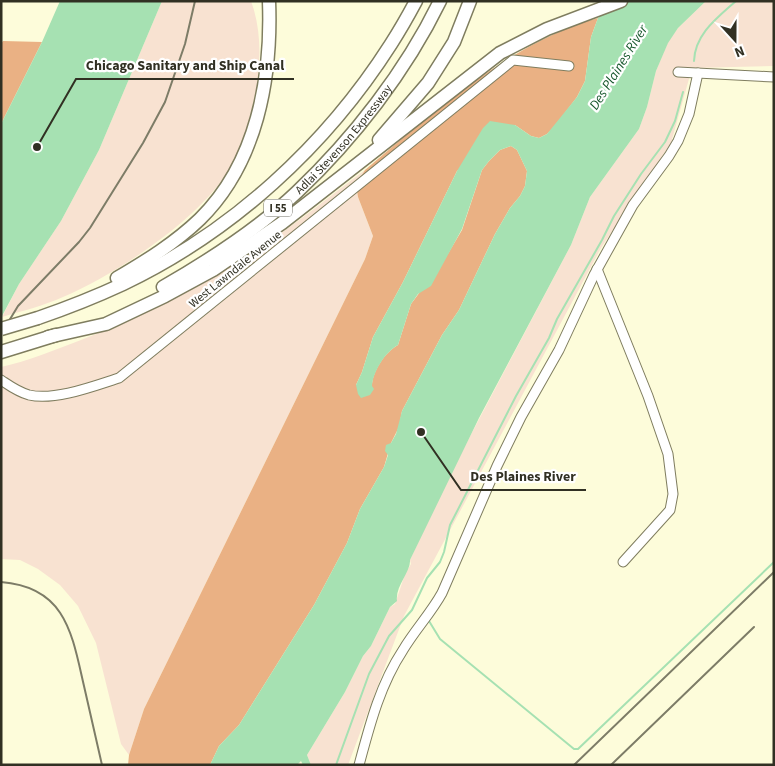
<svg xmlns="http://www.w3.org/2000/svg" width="775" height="766" font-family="'Source Sans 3',sans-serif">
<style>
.green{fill:#f8e2d1}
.forest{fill:#eab184}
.water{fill:#a6e1b2}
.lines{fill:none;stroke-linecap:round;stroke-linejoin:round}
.stream{stroke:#a6e1b2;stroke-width:2}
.minor-casing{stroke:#7f7d5f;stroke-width:11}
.highway-casing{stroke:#7f7d5f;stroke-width:15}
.minor{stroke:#fff;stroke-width:9}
.highway{stroke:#fff;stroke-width:12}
.rail{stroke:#7d7c67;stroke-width:2}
.highway-bridge-casing{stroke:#7f7d5f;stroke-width:15;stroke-linecap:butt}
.highway-bridge{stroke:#fff;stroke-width:12}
.labels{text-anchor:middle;stroke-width:4.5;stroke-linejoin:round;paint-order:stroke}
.shield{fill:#fff;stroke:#6f6e65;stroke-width:1}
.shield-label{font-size:11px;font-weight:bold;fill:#313023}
.street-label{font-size:12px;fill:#313023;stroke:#fff}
.water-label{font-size:14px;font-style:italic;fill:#18582d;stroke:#fff}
.leader{fill:none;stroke:#313023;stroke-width:2}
.callout-dot{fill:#313023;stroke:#fff;stroke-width:2}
.callout-label{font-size:14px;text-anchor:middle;font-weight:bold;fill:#313023;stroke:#fff;stroke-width:4.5;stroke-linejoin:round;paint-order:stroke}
</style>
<rect width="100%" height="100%" fill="#fdfcda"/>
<!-- green -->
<g class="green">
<path d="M162,1H251C262,31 261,64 255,95C249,122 242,153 225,176C193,223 115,275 63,297C43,306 22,311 2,317L19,284L61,221L99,150Z"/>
<path d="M706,1H774V66L692,68L671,143L601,248L404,616L348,765H311L307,755L345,692L363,656L371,646L390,607L395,604L405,574L411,564L410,560L448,478L571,245L590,197L639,129L647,107L656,71L668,42L678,28Z"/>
<path d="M365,170L356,185L358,197L373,236L365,259L144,709L129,755L121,744L96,643L78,606L60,585L38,569L20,560L1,559V367C28,361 55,350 81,340C144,316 203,284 260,247C296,224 330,196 365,170Z"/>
</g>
<!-- forest -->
<g class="forest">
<path d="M598,18L591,37L585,81L577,97L554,127L547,134L539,138L531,136L515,125L457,171L403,282L373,337L362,372L356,385L372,386C372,372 385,352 398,345L411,304L446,257L462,230L482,170L489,161L500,150L511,146L517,150L527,171L525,186L520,196L510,208L495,234L459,310L442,335L402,411L399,427L391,443L384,467L360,509L347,543L314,605L239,725L219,746L210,765H128L129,755L144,709L365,259L373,236L358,197L356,185L365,170C433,113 511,42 598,18Z"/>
<path d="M3,41L42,42L1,124V44Z"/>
</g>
<!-- water -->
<g class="water">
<path d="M60,1H162L99,150L61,221L19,284L1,318V124L42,42Z"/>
<path d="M617,1H706L678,28L668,43L656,71L647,107L639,129L590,197L571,245L479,418L410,560C411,572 395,586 397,601L390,607L371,646L363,656L345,692L307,755L311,765H303L301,761L297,765H210L219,746L239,725L314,605L347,543L360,509L384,467L388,455L385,451L386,445L391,443L396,434L402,411L442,335L459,310L495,234L510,208L520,196L525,186L527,171L517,150L511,146L500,150L489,161L482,170L462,229L431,286L418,294L411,304L398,345C385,352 373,372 372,386L374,389L370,395L361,398L358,394L356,385L362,372L373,337L403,282L457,171L483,128L490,121L515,125L531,136L539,138L547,134L577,97L585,81L591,37L598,18Z"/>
</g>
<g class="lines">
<!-- stream -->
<g class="stream">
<path d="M694,61C695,34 717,18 736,1"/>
<path d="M429,621L440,639L574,749H578L774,562"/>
<path d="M336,765L369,674L389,636L412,610L427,578L440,562L444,552L450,525L516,396L549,338L557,319L602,240L614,216L641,174L665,142L675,121L683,92"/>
</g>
<defs>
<g id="minor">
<path d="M678,72L774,77"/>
<path d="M597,269L648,396L668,454L673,494L670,510L623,562"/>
<path d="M1,380C10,386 18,392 29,395C55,401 94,386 119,378L513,60L569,66"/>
<path d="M359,765C370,724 380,685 403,650C415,630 431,613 442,593L497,466L521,417L559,350L594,275L633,205L669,156L678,141L689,114L698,73"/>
</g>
<g id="highway">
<path d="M379,140L428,83L454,42L470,1"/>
<path d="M117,278C146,261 175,243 200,219C257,163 272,78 269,1"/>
<path id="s1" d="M163,287C210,260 257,230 297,192C353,139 406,71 440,1"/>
<path d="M38,318C67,308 95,297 123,284C232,232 326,146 391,44C400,30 408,16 416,1"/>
<path d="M48,337L106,324L165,296L213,270L282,223L500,53L547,29L621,1"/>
<path d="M1,352L56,335"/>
</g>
</defs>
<!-- minor casing -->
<use href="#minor" class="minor-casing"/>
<!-- highway casing -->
<use href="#highway" class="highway-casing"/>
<!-- minor -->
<use href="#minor" class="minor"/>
<!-- highway -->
<use href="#highway" class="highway"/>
<!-- rail -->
<g class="rail">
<path d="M1,334L18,306L79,242L90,228L143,143L165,102L185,44L195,1"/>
<path d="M1,582C66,587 72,634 84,686C90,712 96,738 102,765"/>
<path d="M574,765L774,572"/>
<path d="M611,765L754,627"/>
</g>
<defs>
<path id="highway-bridge" d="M1,329L38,318"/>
</defs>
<!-- highway-bridge casing -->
<use href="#highway-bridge" class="highway-bridge-casing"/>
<!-- highway-bridge -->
<use href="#highway-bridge" class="highway-bridge"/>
</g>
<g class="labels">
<!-- shield labels -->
<rect class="shield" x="264" y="199.5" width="28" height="17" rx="4"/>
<g class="shield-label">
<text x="278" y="212">I 55</text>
</g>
<!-- street labels -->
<g class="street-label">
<text dy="4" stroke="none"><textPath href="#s1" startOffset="235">Adlai Stevenson Expressway</textPath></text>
<text transform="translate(235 269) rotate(-39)" y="4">West Lawndale Avenue</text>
</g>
<!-- water labels -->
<g class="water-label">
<text transform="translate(618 67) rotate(-58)" y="5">Des Plaines River</text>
</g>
</g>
<!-- callouts -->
<path class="leader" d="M37 147L76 79H294M421 432L461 490H586"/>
<g class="callout-dot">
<circle cx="37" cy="147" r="5"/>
<circle cx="421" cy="432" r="5"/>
</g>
<g class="callout-label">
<text x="185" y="70">Chicago Sanitary and Ship Canal</text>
<text x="523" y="481">Des Plaines River</text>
</g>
<!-- border -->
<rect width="775" height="766" fill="none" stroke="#313023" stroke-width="5"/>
<!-- north arrow -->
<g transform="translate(735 40) rotate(159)" stroke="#ffffff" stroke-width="4" paint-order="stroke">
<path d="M0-4L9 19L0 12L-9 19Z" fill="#313023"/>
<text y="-8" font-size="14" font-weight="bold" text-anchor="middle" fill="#313023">N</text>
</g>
</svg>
